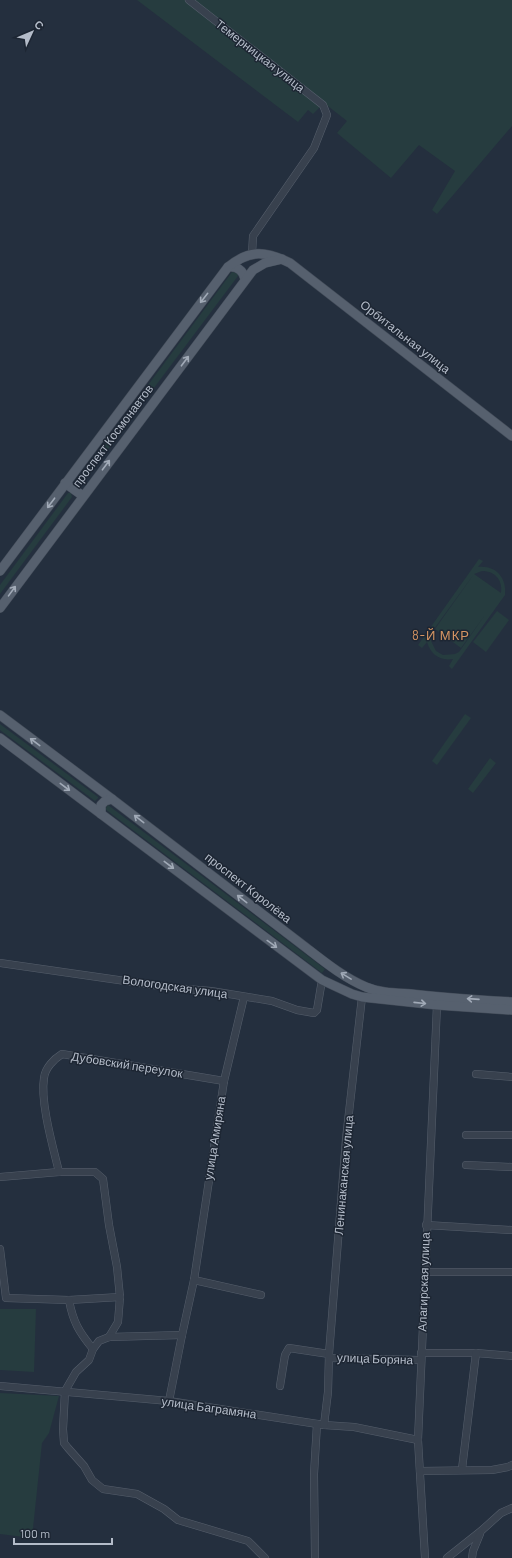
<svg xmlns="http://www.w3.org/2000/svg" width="512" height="1558" font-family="Barlow,sans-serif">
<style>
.green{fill:#263c3f;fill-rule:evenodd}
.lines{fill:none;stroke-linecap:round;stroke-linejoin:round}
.minor-casing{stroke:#565f6c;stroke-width:8}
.major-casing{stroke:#414a57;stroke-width:10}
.minor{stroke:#38414e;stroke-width:7}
.major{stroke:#56606e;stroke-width:9}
.oneway{stroke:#a1aab7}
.labels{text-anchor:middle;stroke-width:3;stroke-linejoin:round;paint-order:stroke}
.street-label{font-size:12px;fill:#b4bcc9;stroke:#1d2633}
.neighbourhood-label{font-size:13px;letter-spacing:1px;fill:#d59563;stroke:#1d2633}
</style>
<rect width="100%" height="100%" fill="#242f3e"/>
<!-- green -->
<g class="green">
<path d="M137,0H512V126L437,214L432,210L455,171L419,145L391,178L337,133L347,121L324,103L313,114L308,110L298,122Z"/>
<path d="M232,272L237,273L238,276L81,485H78L76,482Z"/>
<path d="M68,493H71L72,497L0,594V585Z"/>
<path d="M479,559L483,561L478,567C496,565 507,578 505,595L452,669L449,666L453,659C440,661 431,655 427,642L422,648L418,645ZM482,571C495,571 503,580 501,593L474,574L435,629L461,648L485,615L459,652L455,654L443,655L436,651L431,641V633L474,574Z"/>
<path d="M497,611L509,620L486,652L473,642Z"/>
<path d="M465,714L471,718L437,765L432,761Z"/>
<path d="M0,724L98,797V798L95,801L0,730Z"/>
<path d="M490,758L496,763L473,793L468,789Z"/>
<path d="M108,805L325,969L322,973L105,809Z"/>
<path d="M0,1309H36L34,1372L0,1370Z"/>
<path d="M0,1393L59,1396L49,1433L42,1443L32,1538L0,1534Z"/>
</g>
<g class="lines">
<defs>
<g id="minor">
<path d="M189,0L323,105L327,115L314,148L253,236L252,254"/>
<path d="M0,963L174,988L211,991L272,1001L297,1010L314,1013L317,1010L322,980"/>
<path d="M476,1074L512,1077"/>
<path d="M466,1135H512"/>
<path d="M466,1165L512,1167"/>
<path d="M59,1172C53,1147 40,1102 44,1078C45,1068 54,1059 62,1054L224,1081"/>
<path d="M0,1177L59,1172H95L103,1179L109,1225L117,1267L120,1297L118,1322L109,1337"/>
<path d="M426,1225L512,1230"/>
<path d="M0,1249L6,1298L69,1300L120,1297"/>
<path d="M426,1272H512"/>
<path d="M194,1280L261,1295"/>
<path d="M69,1300C73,1322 79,1332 93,1349"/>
<path d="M182,1335L109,1337L99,1341L93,1349L89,1360L76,1372L65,1391L63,1429L64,1443L68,1448L84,1466L92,1480L103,1489L137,1494L164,1509L178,1520L248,1541L265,1558"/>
<path d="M421,1353H476L512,1356"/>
<path d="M329,1358L420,1360"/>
<path d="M0,1386L169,1401L324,1425L354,1427L418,1440"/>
<path d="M280,1386L285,1355L289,1348L329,1354"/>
<path d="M169,1401L182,1335L194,1280L224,1081L244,997"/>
<path d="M324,1425L328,1392L329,1354L346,1139L362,997"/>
<path d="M462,1469L476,1353"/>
<path d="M420,1471L492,1470L508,1467L512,1465"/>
<path d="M315,1558L314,1474L317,1424"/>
<path d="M425,1558L418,1440L437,1005"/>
<path d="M447,1558L481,1531L501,1513L512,1508"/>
<path d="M472,1558L473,1551L480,1534"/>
</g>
<g id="major">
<path d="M228,267C237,266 243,270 245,279"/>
<path d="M65,483L83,496"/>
<path d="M0,571L228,267C250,249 266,251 290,263L512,436"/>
<path d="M0,608L253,270L265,263L282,259"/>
<path d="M0,715L112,799L300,943C321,959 342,977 366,987C380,993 396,993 411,994C445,998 478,1000 512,1002"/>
<path d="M0,738L322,980L352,994L362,997L437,1005L512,1010"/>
<path d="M101,814V805L105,801L112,799"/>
</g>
</defs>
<!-- minor casing -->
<use href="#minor" class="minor-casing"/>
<!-- major casing -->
<use href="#major" class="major-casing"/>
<!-- minor -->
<use href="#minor" class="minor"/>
<!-- major -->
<use href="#major" class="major"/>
</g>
<!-- one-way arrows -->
<defs><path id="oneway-shaft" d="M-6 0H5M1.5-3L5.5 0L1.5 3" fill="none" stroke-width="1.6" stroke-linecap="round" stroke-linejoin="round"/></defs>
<g class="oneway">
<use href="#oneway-shaft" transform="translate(204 298) rotate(128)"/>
<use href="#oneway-shaft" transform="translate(185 361) rotate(-53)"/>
<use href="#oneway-shaft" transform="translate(106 465) rotate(-53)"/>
<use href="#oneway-shaft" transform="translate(51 503) rotate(127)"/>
<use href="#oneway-shaft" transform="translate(12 591) rotate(-54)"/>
<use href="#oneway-shaft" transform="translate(35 742) rotate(-143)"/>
<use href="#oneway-shaft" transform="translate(65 787) rotate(37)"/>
<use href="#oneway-shaft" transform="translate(139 819) rotate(-142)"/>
<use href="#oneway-shaft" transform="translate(169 865) rotate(37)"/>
<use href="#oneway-shaft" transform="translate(242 899) rotate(-142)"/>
<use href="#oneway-shaft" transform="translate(272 944) rotate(36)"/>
<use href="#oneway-shaft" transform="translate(346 976) rotate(-149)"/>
<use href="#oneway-shaft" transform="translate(473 999) rotate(-176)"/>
<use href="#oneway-shaft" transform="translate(420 1003) rotate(6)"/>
</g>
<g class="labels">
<!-- street labels -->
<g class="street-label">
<text transform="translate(260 56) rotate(38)" y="4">Темерницкая улица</text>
<text transform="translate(405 337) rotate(38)" y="4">Орбитальная улица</text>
<text transform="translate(113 436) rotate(-53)" y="4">проспект Космонавтов</text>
<text transform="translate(248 888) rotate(38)" y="4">проспект Королёва</text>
<text transform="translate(175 987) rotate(8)" y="4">Вологодская улица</text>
<text transform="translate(127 1065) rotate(9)" y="4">Дубовский переулок</text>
<text transform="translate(215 1138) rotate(-81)" y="4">улица Амиряна</text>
<text transform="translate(344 1175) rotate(-85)" y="4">Ленинаканская улица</text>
<text transform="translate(424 1282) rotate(-88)" y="4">Алагирская улица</text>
<text transform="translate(375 1359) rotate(2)" y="4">улица Боряна</text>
<text transform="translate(209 1408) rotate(8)" y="4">улица Баграмяна</text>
</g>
<!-- neighbourhood labels -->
<g class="neighbourhood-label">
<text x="441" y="640">8-Й МКР</text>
</g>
</g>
<!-- north arrow -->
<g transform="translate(32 32) rotate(46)" stroke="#1d2633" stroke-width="3" paint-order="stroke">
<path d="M0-3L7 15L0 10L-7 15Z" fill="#b4bcc9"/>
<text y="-6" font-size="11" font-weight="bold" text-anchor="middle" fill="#b4bcc9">С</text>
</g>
<!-- scale -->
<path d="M14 1538v6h98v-6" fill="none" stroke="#b4bcc9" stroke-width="2"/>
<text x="20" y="1538" font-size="12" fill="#b4bcc9" stroke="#1d2633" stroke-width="3" paint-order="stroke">100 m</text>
</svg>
